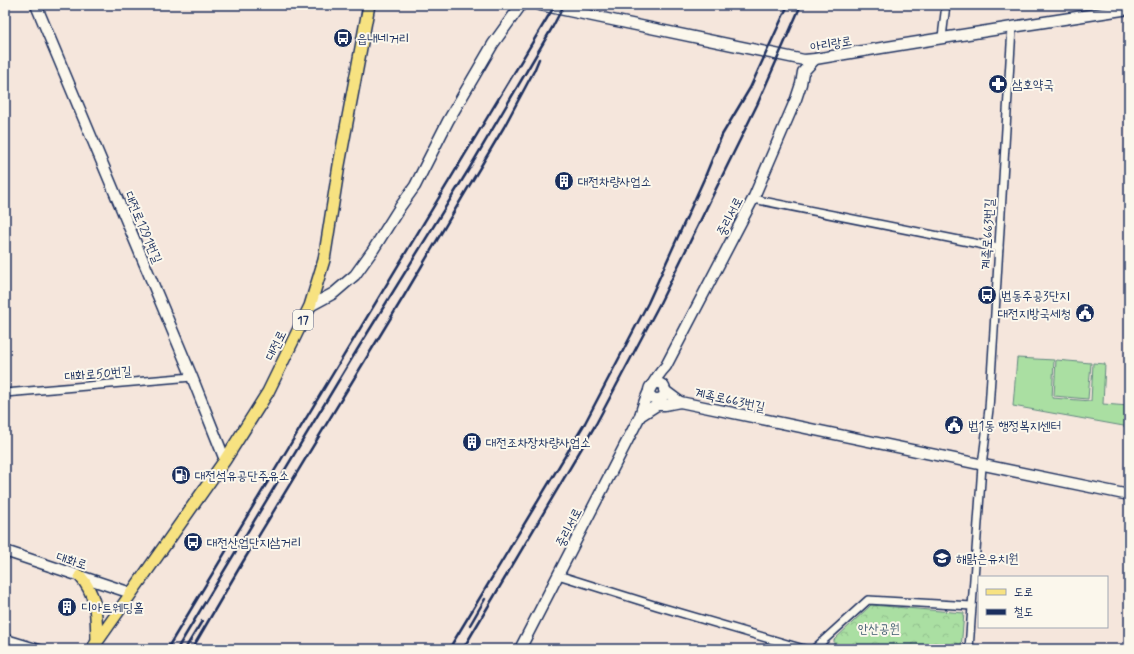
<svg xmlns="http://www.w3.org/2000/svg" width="1134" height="654" font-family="Mynerve,'Poor Story',sans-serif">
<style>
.grass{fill:#aadfa2;stroke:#628780}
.forest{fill:url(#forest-crowns);stroke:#628780}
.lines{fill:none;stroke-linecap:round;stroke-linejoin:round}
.street-casing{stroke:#1b2f5e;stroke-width:10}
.secondary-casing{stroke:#1b2f5e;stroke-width:13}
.primary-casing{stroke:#1b2f5e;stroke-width:14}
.street{stroke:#fbf7ec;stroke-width:7}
.secondary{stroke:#fbf7ec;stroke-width:10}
.primary{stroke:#f7e281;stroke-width:11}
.rail{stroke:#1b2f5e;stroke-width:2.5}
.labels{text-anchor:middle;stroke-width:4;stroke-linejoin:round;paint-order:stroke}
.shield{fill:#fbf7ec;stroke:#5e6b89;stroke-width:1}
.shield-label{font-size:12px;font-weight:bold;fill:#1b2f5e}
.poi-label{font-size:13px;fill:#1b2f5e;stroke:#fbf7ec;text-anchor:start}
.street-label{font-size:13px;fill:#1b2f5e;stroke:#fbf7ec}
.park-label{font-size:13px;fill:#3f5b6f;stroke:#fbf7ec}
</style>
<defs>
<pattern id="forest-crowns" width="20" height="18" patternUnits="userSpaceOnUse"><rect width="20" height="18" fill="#aadfa2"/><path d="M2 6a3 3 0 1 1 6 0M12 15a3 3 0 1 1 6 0" fill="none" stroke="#92c08e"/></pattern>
</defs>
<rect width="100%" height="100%" fill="#f5e6dc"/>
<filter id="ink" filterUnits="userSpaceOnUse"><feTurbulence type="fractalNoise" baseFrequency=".025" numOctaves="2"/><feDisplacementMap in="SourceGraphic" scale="8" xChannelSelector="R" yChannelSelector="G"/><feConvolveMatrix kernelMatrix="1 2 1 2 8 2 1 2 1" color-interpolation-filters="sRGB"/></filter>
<g filter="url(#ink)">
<!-- grass -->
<g class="grass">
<path d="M1017,358L1054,360L1052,398L1091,401L1093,363L1105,364L1103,404L1129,406V427L1013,406Z"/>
<path d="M1056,360L1091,363L1088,399L1054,396Z"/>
</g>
<!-- forest -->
<path class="forest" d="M871,605L964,613L961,649H834V640Z"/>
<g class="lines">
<defs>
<g id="street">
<path d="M942,37L946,5"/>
<path d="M753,199L999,248"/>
<path d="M5,393L192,377"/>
<path d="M558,575L657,606L804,649"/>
<path d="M5,638L41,649"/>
<path d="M814,649L868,600L972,606"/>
<path d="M969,649L982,466L989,409L994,330L1012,28"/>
</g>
<g id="secondary">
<path d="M36,5L192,377L225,460"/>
<path d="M540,5L804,60L815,59C920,41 1024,25 1129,9"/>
<path d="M310,306L334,293L355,275L373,250L400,207L415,186L448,121L493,44L521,5"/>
<circle cx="657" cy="391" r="8"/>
<path d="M664,390L680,402L1129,495"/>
<path d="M640,416L657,405H665L680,402"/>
<path d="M5,551L131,593"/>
<path d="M520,649L640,416C645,397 652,381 666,366L753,199L796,99L801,84L803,72L815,59"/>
</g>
<g id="primary">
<path d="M80,576C98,597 96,615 97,641"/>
<path d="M92,649L225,460L268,392L310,306L324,260L339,165L369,5"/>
</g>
</defs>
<!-- street casing -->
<use href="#street" class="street-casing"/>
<!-- secondary casing -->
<use href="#secondary" class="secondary-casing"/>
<!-- primary casing -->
<use href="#primary" class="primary-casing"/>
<!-- street -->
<use href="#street" class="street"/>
<!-- secondary -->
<use href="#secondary" class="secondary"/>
<!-- primary -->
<use href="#primary" class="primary"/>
<!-- rail -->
<g class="rail">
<path d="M470,625L485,599"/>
<path d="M167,649L555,5"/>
<path d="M177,649L357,350L469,169L552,28L564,5"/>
<path d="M185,649L202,621"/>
<path d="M192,649L241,565L404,296L504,127L534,71L539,59"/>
<path d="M449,649L585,423L648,303L704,179L722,135L750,88L788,5"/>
<path d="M463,649L596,424L659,305L757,105L801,5"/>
</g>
</g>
</g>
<!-- icons -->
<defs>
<symbol id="bus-disc" viewBox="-11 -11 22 22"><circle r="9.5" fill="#1b2f5e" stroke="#fbf7ec"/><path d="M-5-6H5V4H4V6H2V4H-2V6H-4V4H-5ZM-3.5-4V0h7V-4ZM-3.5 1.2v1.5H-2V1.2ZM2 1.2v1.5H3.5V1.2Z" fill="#fff"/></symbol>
<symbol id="pharmacy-disc" viewBox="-11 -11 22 22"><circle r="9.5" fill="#1b2f5e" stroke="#fbf7ec"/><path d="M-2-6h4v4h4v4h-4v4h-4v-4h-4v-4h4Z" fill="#fff"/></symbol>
<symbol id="building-disc" viewBox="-11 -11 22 22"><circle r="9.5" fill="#1b2f5e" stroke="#fbf7ec"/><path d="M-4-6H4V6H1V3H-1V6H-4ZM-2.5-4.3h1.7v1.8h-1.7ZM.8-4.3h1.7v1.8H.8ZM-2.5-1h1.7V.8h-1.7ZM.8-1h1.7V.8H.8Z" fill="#fff"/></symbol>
<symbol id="civic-disc" viewBox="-11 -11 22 22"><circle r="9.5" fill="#1b2f5e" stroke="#fbf7ec"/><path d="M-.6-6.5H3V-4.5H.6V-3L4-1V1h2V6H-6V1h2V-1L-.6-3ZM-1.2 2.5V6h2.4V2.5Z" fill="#fff"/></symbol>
<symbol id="fuel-disc" viewBox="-11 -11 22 22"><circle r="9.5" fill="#1b2f5e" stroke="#fbf7ec"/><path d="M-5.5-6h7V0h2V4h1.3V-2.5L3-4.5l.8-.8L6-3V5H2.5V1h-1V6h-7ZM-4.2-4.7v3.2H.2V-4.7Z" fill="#fff"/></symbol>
<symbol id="school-disc" viewBox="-11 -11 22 22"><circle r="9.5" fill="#1b2f5e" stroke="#fbf7ec"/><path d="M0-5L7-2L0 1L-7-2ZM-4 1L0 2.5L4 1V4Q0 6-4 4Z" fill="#fff"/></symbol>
</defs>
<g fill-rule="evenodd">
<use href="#bus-disc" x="332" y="27" width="22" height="22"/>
<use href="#pharmacy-disc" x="987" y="73" width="22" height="22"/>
<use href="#building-disc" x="553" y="170" width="22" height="22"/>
<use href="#bus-disc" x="976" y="284" width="22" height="22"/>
<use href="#civic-disc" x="1074" y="302" width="22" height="22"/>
<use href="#civic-disc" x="943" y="414" width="22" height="22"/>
<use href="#building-disc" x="461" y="431" width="22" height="22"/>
<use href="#fuel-disc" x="170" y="464" width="22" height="22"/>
<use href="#bus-disc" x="182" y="531" width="22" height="22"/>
<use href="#school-disc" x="931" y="547" width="22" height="22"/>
<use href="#building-disc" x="56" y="596" width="22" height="22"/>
</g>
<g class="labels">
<!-- shield labels -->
<rect class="shield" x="293" y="310" width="20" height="20" rx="3"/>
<g class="shield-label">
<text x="303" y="324">17</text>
</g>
<!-- poi labels -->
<g class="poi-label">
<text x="357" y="43">읍내네거리</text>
<text x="1012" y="89">삼호약국</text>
<text x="578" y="186">대전차량사업소</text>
<text x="1001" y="300">법동주공3단지</text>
<text x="1071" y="318" text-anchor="end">대전지방국세청</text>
<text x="968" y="430">법1동 행정복지센터</text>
<text x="486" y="447">대전조차장차량사업소</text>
<text x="195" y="480">대전석유공단주유소</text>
<text x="207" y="547">대전산업단지삼거리</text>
<text x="956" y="563">해맑은유치원</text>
<text x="81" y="612">디아트웨딩홀</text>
</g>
<!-- street labels -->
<g class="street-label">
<text transform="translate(831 43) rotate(-9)" y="5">아리랑로</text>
<text transform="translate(729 216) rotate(-63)" y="5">중리서로</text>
<text transform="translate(144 227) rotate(67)" y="5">대전로1291번길</text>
<text transform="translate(987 234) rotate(-87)" y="5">계족로663번길</text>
<text transform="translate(275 345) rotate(-64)" y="5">대전로</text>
<text transform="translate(98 373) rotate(-5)" y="5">대화로50번길</text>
<text transform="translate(730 399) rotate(12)" y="5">계족로663번길</text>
<text transform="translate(568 527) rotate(-63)" y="5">중리서로</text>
<text transform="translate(72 560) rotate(18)" y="5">대화로</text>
</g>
<!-- park labels -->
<g class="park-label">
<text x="879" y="633">안산공원</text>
</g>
</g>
<!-- margin -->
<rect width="1134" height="654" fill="none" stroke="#fbf7ec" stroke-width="20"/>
<rect x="10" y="10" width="1114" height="634" fill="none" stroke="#1b2f5e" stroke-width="1.5" filter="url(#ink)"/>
<!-- legend -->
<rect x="978" y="576" width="130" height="52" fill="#fbf7ec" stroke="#a1a7b3"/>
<rect x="986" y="589" width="20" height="6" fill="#f7e281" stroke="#a1a7b3"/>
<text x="1014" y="596" font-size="12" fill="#1b2f5e">도로</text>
<rect x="986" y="609" width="20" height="6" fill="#1b2f5e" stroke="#a1a7b3"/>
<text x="1014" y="616" font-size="12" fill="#1b2f5e">철도</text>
</svg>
